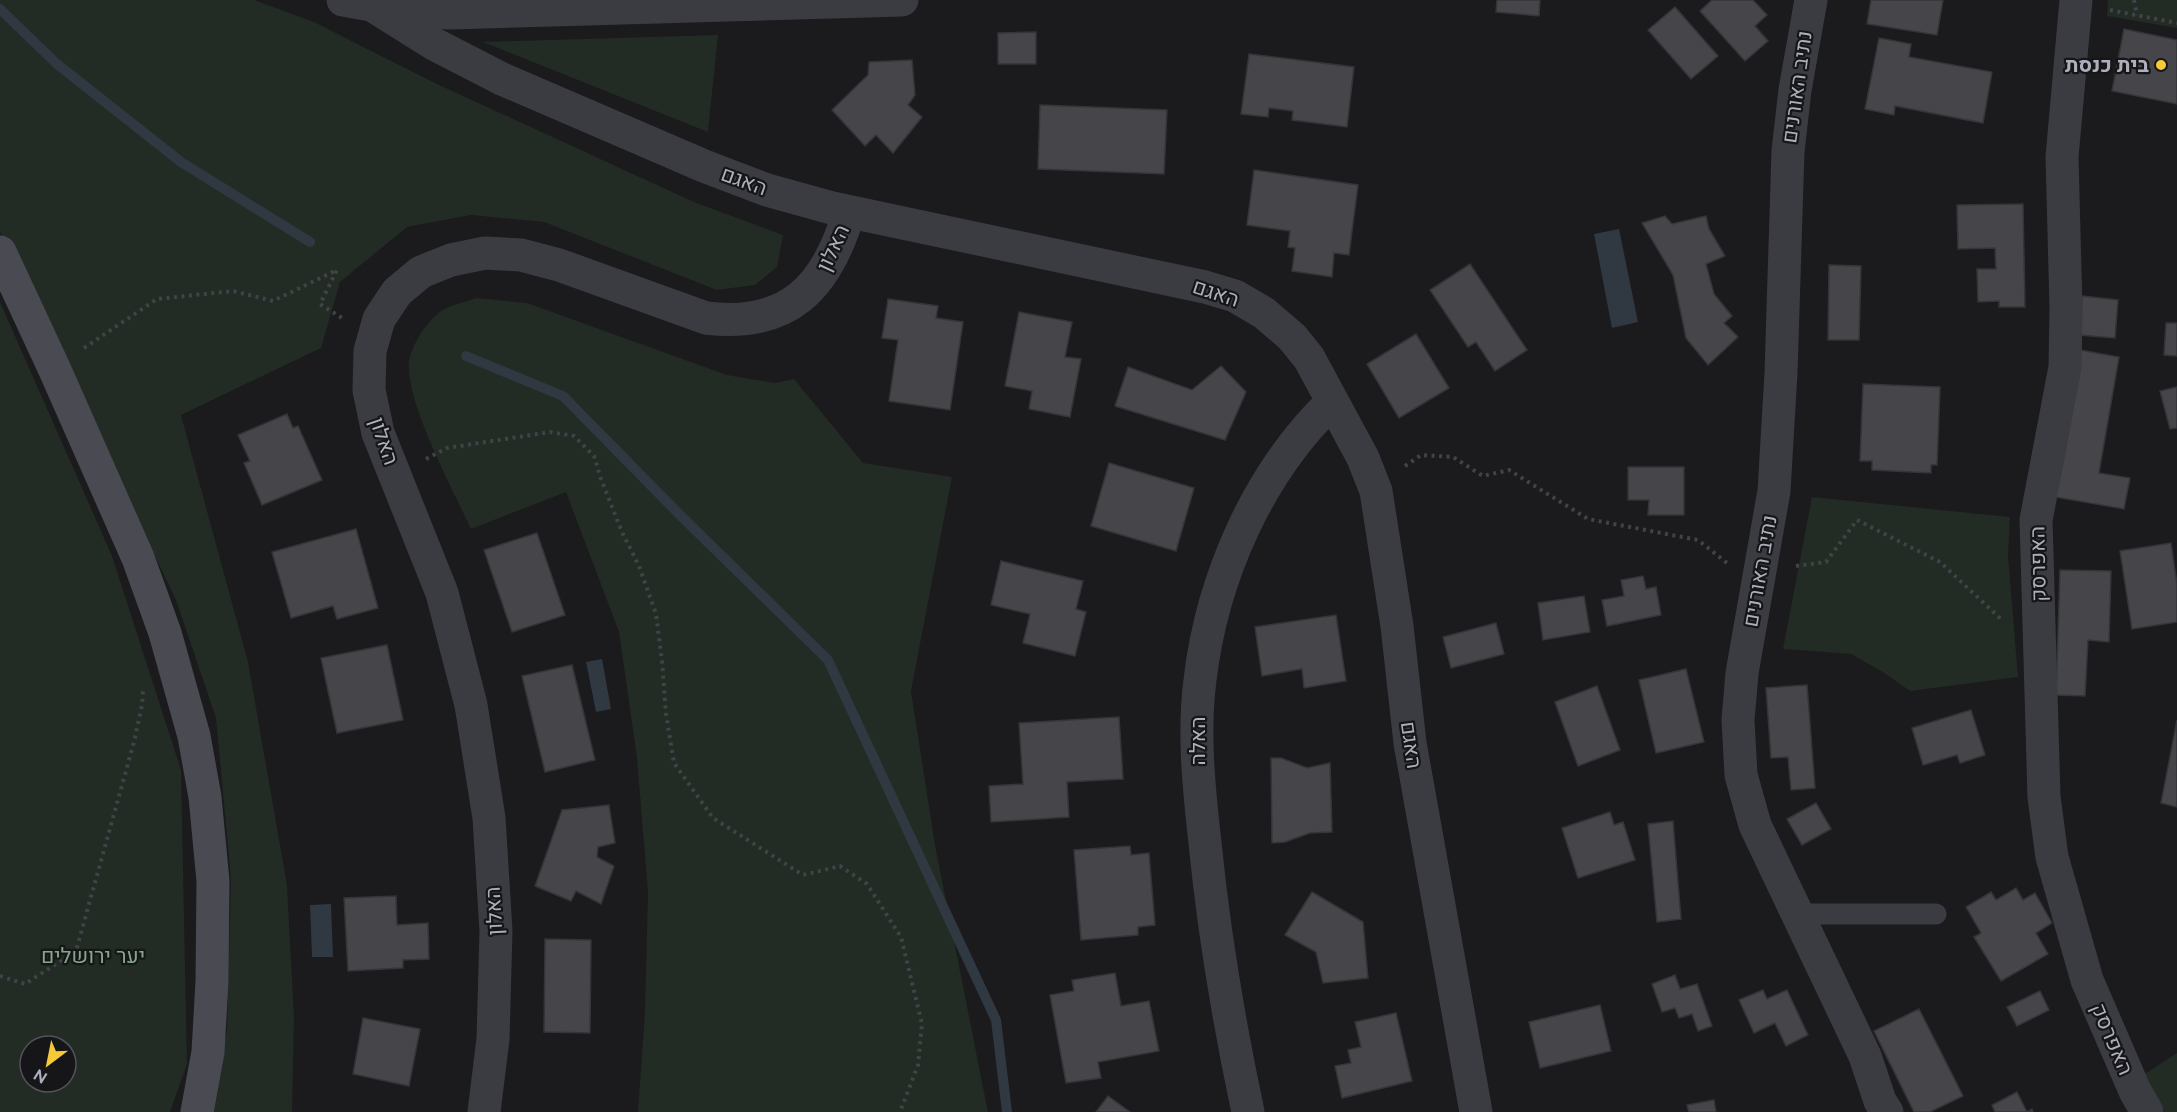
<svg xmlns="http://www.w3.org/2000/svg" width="2177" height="1112" font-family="Raleway,Heebo,sans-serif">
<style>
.green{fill:#222b24;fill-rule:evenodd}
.water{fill:#303842}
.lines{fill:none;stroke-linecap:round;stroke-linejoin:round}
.stream{stroke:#303842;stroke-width:10}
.building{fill:#45454a;stroke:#353439;stroke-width:1.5}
.path{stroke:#414349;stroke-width:4;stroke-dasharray:3 4.5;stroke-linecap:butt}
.service{stroke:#3b3c42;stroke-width:21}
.minor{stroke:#3b3c42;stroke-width:33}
.tertiary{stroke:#3b3c42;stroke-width:33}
.secondary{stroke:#494a52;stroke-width:33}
.poi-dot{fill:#f6c939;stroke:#161518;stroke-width:2}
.labels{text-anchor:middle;stroke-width:4.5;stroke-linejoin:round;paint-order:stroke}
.poi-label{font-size:21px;font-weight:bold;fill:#adb0bc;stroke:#161518;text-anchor:end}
.street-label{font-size:21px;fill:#adb0bc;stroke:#161518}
.park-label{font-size:21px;fill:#84a789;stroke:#161518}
</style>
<rect width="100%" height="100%" fill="#1b1a1d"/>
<!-- green -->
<g class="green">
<path d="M0,0H254L314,22L437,84L694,202L783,235L777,267L755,285L717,290L544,222L471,215L407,227L340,282L321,348L181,415L248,662L287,885L294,1018L292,1112H211L227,1030L231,879L216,718L176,600L0,232Z"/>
<path d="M2108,0H2177V28L2107,16Z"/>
<path d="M718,35L708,132L483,42Z"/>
<path d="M476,298L527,303L727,375L775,383L794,379L863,463L952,477L911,691L935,845L988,1112H638L645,1012L648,892L637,758L619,632L566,492L471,529C454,492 400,393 410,356C415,340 427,321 441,311C451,305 465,302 476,298Z"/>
<path d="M0,302L112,556L181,770L187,1064L170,1112H0ZM30,1046H66V1082H30Z"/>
<path d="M1812,497L2010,517L2008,555L2018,677L1910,691L1886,674L1851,654L1783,649Z"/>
<path d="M2177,1053V1112H2165L2143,1075Z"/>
</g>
<!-- water -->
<g class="water">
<path d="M1619,229L1638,322L1612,328L1594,234Z"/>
<path d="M602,659L611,709L596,712L586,662Z"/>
<path d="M331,904L333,957H312L310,905Z"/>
</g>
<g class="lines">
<!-- stream -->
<g class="stream">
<path d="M0,9L57,64L181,162L310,242"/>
<path d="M466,356L563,396L679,514L828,660L996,1020L1007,1112"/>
</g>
</g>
<!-- building -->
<g class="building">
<path d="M1497,0H1540L1539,16L1496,12Z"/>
<path d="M1712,0H1753L1767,15L1755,26L1768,41L1745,61L1700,11Z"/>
<path d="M1871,0H1943L1937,35L1867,24Z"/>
<path d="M1675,7L1718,56L1691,79L1648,30Z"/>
<path d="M2124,29L2177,40V104L2112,91Z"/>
<path d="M1036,32V64H998V33Z"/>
<path d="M1879,38L1911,44L1909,57L1992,72L1983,123L1895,106L1894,115L1865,109Z"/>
<path d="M1249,54L1354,67L1347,127L1292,120L1293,111L1269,108L1268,117L1241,114Z"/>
<path d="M912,60L915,95L908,105L922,117L893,153L876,135L865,146L832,110L868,75L869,62Z"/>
<path d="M1040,105L1167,110L1164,174L1038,169Z"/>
<path d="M1254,170L1358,185L1349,255L1334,253L1332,277L1292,271L1295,248L1288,247L1290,231L1247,225Z"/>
<path d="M2023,204L2025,307H1999V301L1978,302L1977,269H1996L1995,248L1958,249L1957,205Z"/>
<path d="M1665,216L1672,224L1706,216L1709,229L1725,256L1706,264L1714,294L1732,316L1724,323L1738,337L1708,365L1686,338L1673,275L1642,223Z"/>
<path d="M1470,264L1527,350L1495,371L1476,342L1468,347L1430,290Z"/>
<path d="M1829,265L1861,266L1859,340H1828Z"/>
<path d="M2082,296L2118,300L2115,338L2079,335Z"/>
<path d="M888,299L938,306L936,318L963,322L950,410L889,401L898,340L882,338Z"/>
<path d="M1019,312L1072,322L1065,357L1081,359L1070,417L1029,409L1032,391L1005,386Z"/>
<path d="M2166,323H2177V356L2164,355Z"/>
<path d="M1416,334L1449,388L1399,418L1367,364Z"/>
<path d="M2080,350L2119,357L2099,473L2130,478L2124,509L2055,497Z"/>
<path d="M1221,366L1246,392L1225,440L1115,406L1128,367L1192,390Z"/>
<path d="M1863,384L1940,387L1937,465H1931V473L1872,470V461H1860Z"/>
<path d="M2177,387V428L2170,429L2160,391Z"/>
<path d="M287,414L293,428L298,426L322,480L262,505L244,463L250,461L238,435Z"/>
<path d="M1109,463L1194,488L1176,551L1091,526Z"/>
<path d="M1628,467H1684V515H1648L1649,500H1628Z"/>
<path d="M356,529L378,608L337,619L333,606L291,618L272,552Z"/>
<path d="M537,533L565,615L512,632L484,550Z"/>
<path d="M2171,543L2177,584V622L2132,629L2120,551Z"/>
<path d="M1001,561L1083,581L1076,609L1086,612L1075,656L1023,643L1030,614L991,605Z"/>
<path d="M2060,570L2111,571L2109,642L2088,640L2085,696L2056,695Z"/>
<path d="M1643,576L1646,589L1656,587L1661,615L1607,626L1602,600L1624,596L1621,580Z"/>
<path d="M1584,596L1590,632L1543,640L1538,603Z"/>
<path d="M1336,615L1346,681L1304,688L1302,669L1262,676L1255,627Z"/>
<path d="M1496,623L1504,654L1451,668L1443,637Z"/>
<path d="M387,645L403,720L337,733L321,658Z"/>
<path d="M572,665L595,760L545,772L522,676Z"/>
<path d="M1686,669L1704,742L1656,753L1639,680Z"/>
<path d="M1807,685L1815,788L1791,790L1788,757L1771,758L1766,688Z"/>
<path d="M1597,686L1620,750L1578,766L1555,702Z"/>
<path d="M1971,710L1985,755L1960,763L1957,755L1923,765L1912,728Z"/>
<path d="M1119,717L1123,779L1067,782L1069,817L991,822L989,786L1023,784L1019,723Z"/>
<path d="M2177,720V807L2161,803Z"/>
<path d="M1271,758H1281L1307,768L1330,763L1332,832L1310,833L1285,842L1272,843Z"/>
<path d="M1816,803L1831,829L1802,845L1787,819Z"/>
<path d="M609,805L615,843L598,847L597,857L614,866L601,904L576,891L571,901L535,886L562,810Z"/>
<path d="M1610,812L1614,825L1623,822L1635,860L1578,878L1562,828Z"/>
<path d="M1673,821L1681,919L1657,922L1648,824Z"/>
<path d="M1130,846L1131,855L1149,853L1155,925L1138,927V935L1081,940L1074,850Z"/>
<path d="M2016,888L2023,900L2035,893L2052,923L2036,933L2048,954L2001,981L1974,937L1981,933L1966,907L1991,892L1996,900Z"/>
<path d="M1312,892L1363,922L1368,978L1323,983L1316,952L1285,935Z"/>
<path d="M396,896L397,925L428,923L429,959L403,960V968L348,971L344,898Z"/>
<path d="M545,939L591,940L590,1033L544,1032Z"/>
<path d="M1115,973L1121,1006L1149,1001L1159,1051L1098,1062L1101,1078L1066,1083L1050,995L1074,991L1072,980Z"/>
<path d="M1675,975L1680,989L1697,984L1712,1026L1698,1031L1692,1014L1679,1018L1675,1008L1662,1012L1652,984Z"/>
<path d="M1763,990L1767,999L1787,990L1808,1035L1786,1046L1775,1023L1754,1033L1739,1000Z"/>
<path d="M2040,991L2049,1010L2017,1026L2007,1007Z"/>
<path d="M1600,1005L1611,1051L1540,1068L1529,1022Z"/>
<path d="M1919,1009L1963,1096L1930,1112H1914L1874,1031Z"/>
<path d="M1396,1013L1412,1081L1342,1098L1335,1066L1351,1063L1348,1050L1361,1047L1355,1022Z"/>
<path d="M363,1018L420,1029L409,1086L353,1074Z"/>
<path d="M2017,1092L2027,1112L2032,1109L2033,1112H1995L1992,1105Z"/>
<path d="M1108,1096L1130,1112H1096Z"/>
<path d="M1714,1100L1716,1112H1689L1687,1105Z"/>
</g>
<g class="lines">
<!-- path -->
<g class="path">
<path d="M2134,0L2137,15"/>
<path d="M2110,10L2177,23"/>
<path d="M84,348L157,299L233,291L273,301L337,270L320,304L342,318"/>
<path d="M426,459L447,448L550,432L574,436L594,456L601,479L622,532L639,566L656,614L662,661L666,714L674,763L713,818L803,875L840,866L867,884L901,937L922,1024L918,1065L900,1112"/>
<path d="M1405,466L1421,455L1453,457L1483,476L1509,470L1588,519L1698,540L1727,563"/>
<path d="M1796,566L1826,562L1857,520L1940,562L2003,621"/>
<path d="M0,976L25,984L76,951L134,742L142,705L143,690"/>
</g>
<!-- service -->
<path class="service" d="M1797,914H1936"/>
<!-- minor -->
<g class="minor">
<path d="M1811,0L1795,90L1788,151L1781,373L1774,491L1742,673L1738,720L1741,775L1755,825L1865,1056L1880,1101L1887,1112"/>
<path d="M2076,0L2062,157L2066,308L2065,367L2036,520L2044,797L2052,857L2087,980L2135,1091L2147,1112"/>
<path d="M375,7L434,44L502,79L704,166L767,190L832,208L1205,287L1235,296L1264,313L1292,337L1309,358L1363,458L1376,491L1397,626L1410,743L1476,1112"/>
<path d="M484,1112L493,1039L496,931L489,818L471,705L442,593L378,433L369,390L370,351L379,319L397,292L421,272L451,260L485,253L521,255L559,265L706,318C789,328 827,287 849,212"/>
<path d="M1248,1112C1229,1023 1214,933 1205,843C1199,789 1193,734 1200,680C1212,578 1258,473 1332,402"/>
</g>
<!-- tertiary -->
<path class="tertiary" d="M343,0L393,9L449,13L902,0"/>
<!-- secondary -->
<path class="secondary" d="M0,252L54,368L138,558L165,633L194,736L205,797L213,881L212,981L208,1052L197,1112"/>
</g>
<!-- markers -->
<circle class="poi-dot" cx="2161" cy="65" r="6"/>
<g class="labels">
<!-- poi labels -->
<g class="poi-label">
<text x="2149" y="72">בית כנסת</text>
</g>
<!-- street labels -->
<g class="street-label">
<text transform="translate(1797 87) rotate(-82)" y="7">נתיב האורנים</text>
<text transform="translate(744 181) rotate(20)" y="7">האגם</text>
<text transform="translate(833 248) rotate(-65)" y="7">האלון</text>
<text transform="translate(1216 293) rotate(18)" y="7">האגם</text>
<text transform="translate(384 441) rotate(71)" y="7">האלון</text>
<text transform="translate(2038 564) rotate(-91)" y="7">האפרסק</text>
<text transform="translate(1760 571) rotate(-80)" y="7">נתיב האורנים</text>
<text transform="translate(1198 741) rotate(-90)" y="7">האלה</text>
<text transform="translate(1411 745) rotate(82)" y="7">האגם</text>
<text transform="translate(494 911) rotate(-93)" y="7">האלון</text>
<text transform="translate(2112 1039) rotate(67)" y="7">האפרסק</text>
</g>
<!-- park labels -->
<g class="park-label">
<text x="93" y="963">יער ירושלים</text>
</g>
</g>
<!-- north arrow -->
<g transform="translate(48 1064) rotate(212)"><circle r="28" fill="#161518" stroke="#52535a" stroke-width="1.5"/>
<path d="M0-4.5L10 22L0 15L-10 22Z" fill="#f6c939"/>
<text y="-9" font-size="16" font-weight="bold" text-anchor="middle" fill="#adb0bc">N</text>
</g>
</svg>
